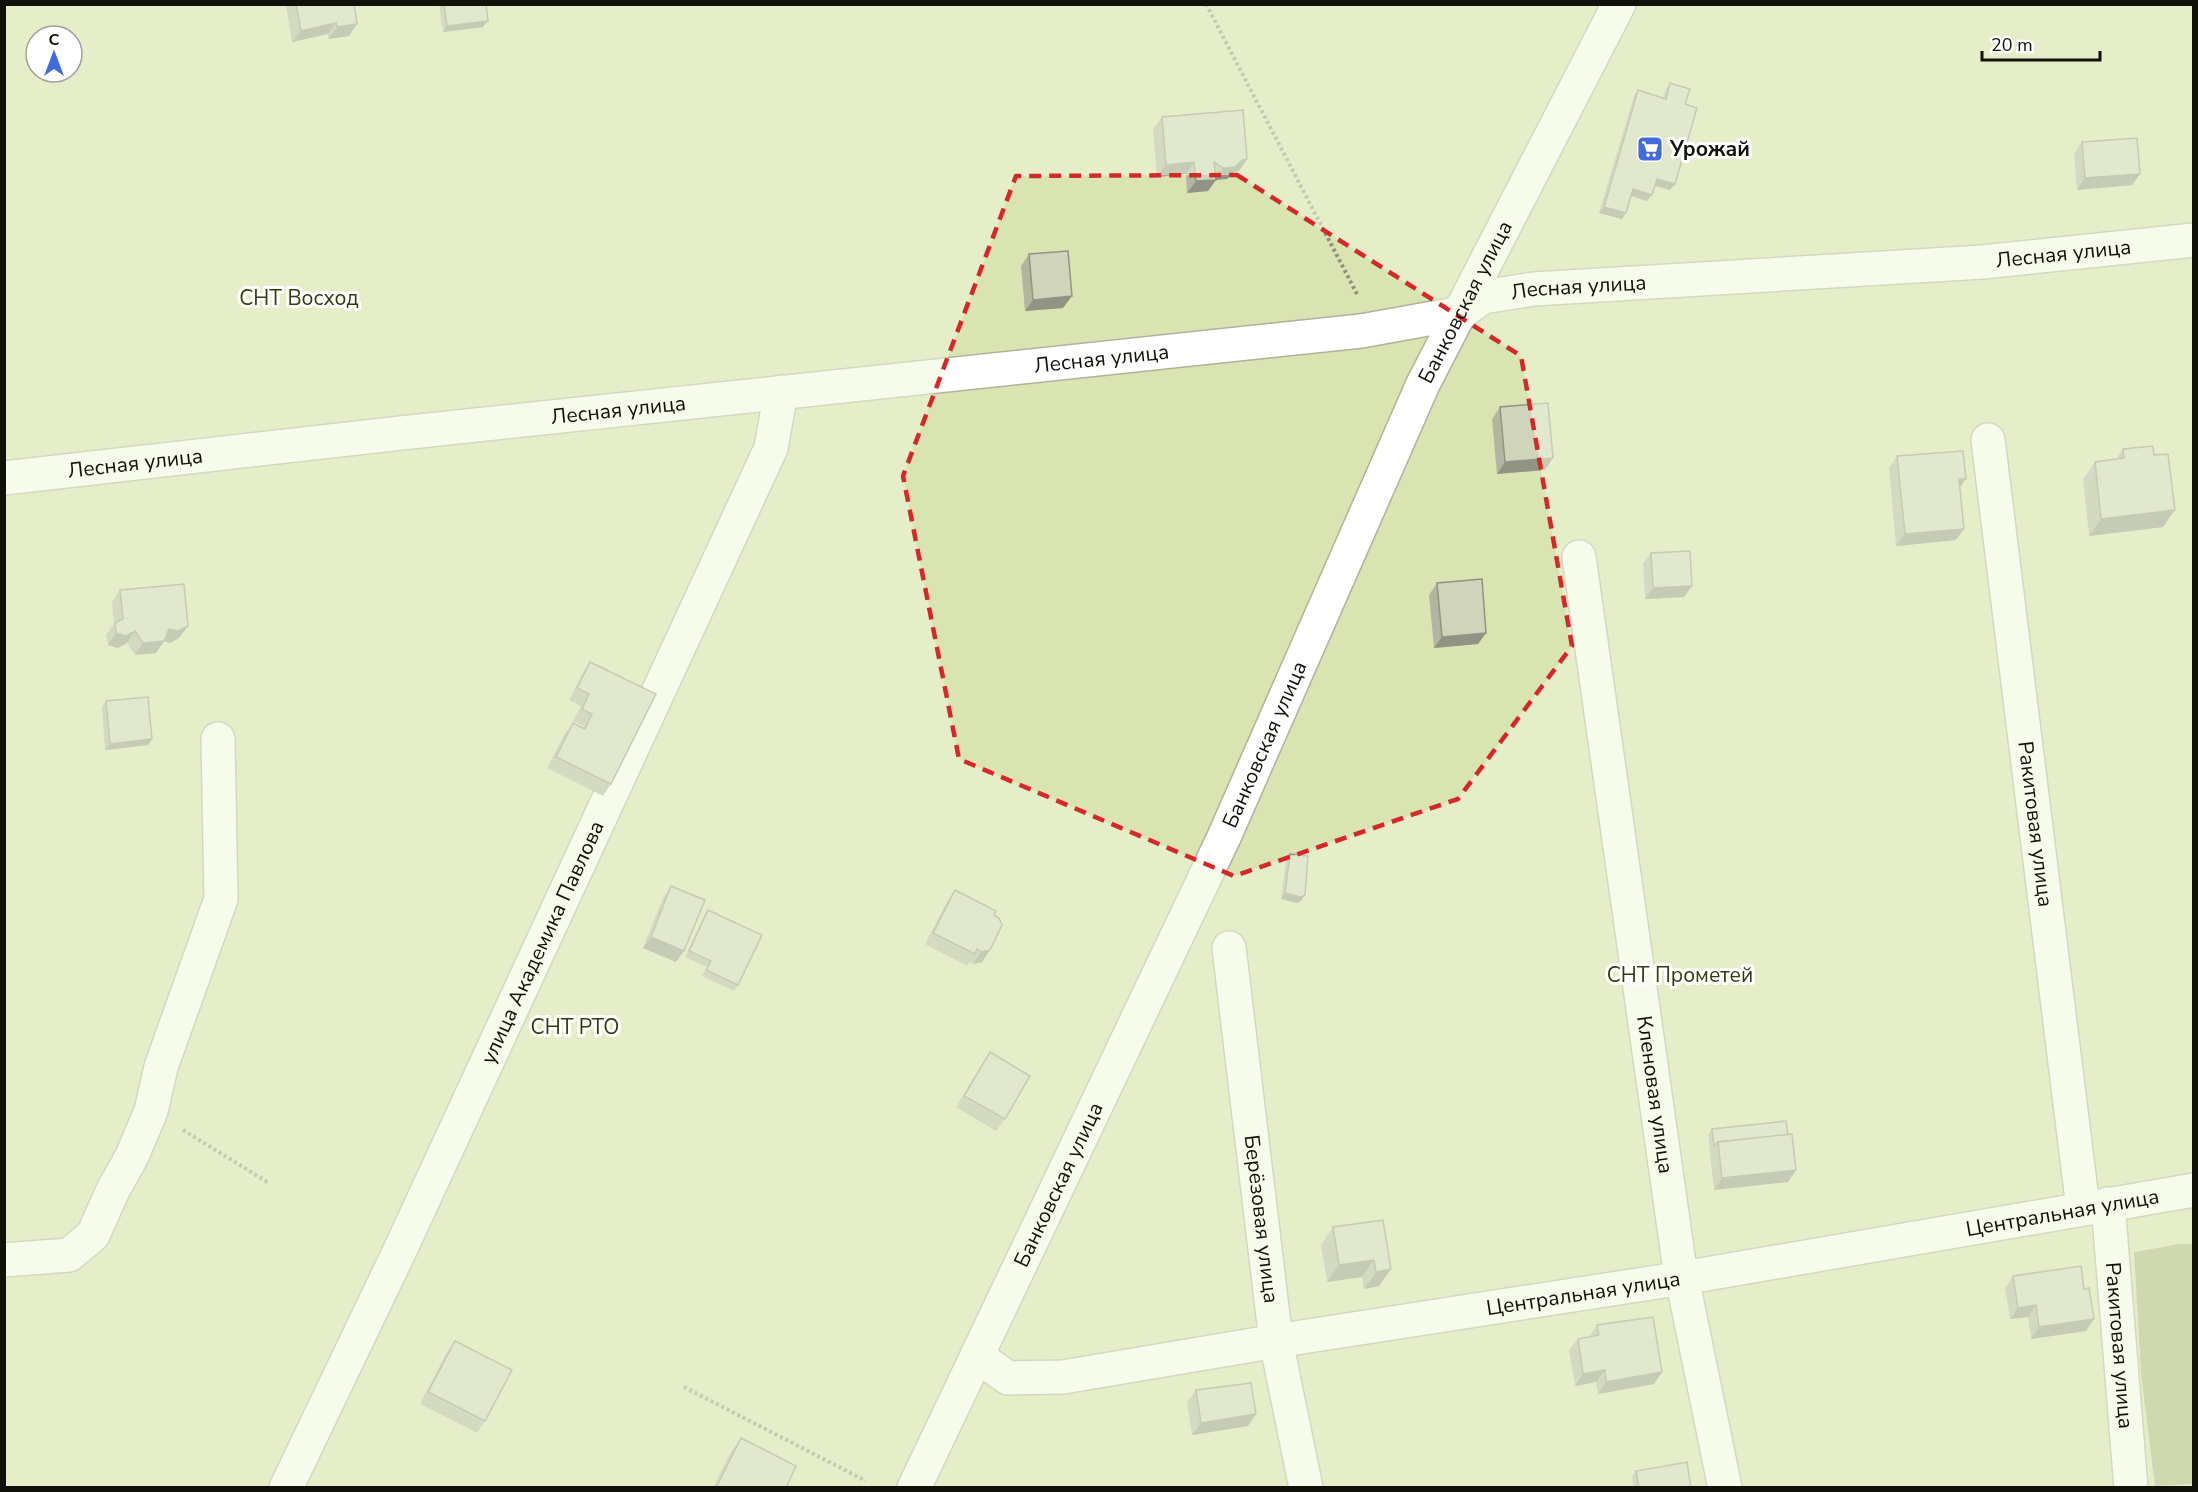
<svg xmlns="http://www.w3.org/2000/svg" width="2198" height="1492" font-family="'Nunito Sans',sans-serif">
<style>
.green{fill:#dae3b2;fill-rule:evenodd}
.water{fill:#a9b27b}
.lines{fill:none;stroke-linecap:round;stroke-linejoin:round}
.street-casing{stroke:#aeb39a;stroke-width:36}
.path{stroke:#8e9380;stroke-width:4;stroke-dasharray:3 3;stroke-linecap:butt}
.street{stroke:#fff;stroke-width:33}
.wall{fill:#b2b6a1}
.shaded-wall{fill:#919483}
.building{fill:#cfd4bb;stroke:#919483;stroke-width:1.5}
.marked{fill:none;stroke:#d62828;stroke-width:4.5;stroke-dasharray:12 8;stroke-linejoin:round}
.labels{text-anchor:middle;stroke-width:6;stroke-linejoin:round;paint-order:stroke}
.poi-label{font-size:21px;font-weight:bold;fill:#101209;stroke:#fff;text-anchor:start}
.street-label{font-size:21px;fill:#101209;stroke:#fff}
.park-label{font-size:21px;fill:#343a0e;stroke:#fff}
</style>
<rect width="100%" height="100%" fill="#f1f7dc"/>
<!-- green -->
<path class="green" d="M5,5H2193L2194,1244H2179L2134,1252L2155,1485L2193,1484V1487L5,1488ZM36,36H72V72H36Z"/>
<!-- water -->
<path class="water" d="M2179,1244H2193V1484L2155,1486L2141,1374L2134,1252Z"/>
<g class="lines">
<defs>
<g id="street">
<path id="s1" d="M1988,440L2083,1208"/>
<path id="s2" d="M4,478L401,433L1361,331L1461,313L1483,297L1534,289L1983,262L2194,240"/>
<path id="s3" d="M1579,557L1679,1263L1725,1488"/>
<path id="s4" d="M1229,948L1276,1341L1306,1488"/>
<path id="s5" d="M2108,1204L2131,1488"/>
<path d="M4,1260L69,1255L93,1235L113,1190L132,1156L151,1111L161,1067L221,899L218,739"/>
<path id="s6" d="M977,1356L1008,1378L1063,1377L1276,1341L1683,1278L2194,1190"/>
<path id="s7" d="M286,1488L401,1248L771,448L781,392"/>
<path id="s8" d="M914,1488L1224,837L1423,384L1619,4"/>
</g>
</defs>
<!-- street casing -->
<use href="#street" class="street-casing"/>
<!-- path -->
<g class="path">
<path d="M1206,4L1357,294"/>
<path d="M183,1130L269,1183"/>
<path d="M684,1387L866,1481"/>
</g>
<!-- street -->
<use href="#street" class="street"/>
</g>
<!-- wall -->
<g class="wall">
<path d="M354,4L349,36L328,39V34L292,42L286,5Z"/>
<path d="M439,4H486L483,27L443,32Z"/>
<path d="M1670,83L1685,104L1675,184L1670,190L1654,185L1647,201L1631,196L1622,219L1599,213L1634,96L1638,90L1663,98L1666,89Z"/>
<path d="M1162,117L1247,159L1239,171L1234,172L1227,179H1216L1208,191L1187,193L1186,174L1157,177L1153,129Z"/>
<path d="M2082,142L2140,174L2132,185L2077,190L2074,154Z"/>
<path d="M1029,254L1063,308L1025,311L1021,266Z"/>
<path d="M1500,407L1545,470L1497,474L1492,419Z"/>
<path d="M2123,449L2163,527L2089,536L2083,479L2095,462L2116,459Z"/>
<path d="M1897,456L1964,529L1956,540L1896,546L1889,468Z"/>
<path d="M1651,553L1692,586L1684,597L1645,599L1643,564Z"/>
<path d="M1437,583L1478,644L1434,648L1429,595Z"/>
<path d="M120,590L188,626L179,638L170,643L164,641L156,653L135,655L127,643L118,648L108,645L106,635L114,624L112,602Z"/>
<path d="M590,662L611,784L603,796L547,768L564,735L573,723L583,728L584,726L573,721L581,706L569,700L582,674Z"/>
<path d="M106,701L148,745L105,750L102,707Z"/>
<path d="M1290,854L1301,901L1297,903L1281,899L1286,860Z"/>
<path d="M671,886L676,962L643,948L663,898Z"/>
<path d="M955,890L994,915L990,950L982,962L973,964L969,962L967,966L925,944L947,902Z"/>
<path d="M708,910L738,985L734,991L702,976L707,967L685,957L704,916Z"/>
<path d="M990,1052L1005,1119L996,1131L956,1107L982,1064Z"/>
<path d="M1712,1129L1788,1135L1796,1170L1788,1182L1714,1190L1710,1154L1711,1152H1710L1708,1135Z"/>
<path d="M1383,1220L1379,1286L1364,1289L1362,1277L1327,1282L1321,1245L1333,1227Z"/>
<path d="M2013,1276L2086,1331L2031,1339L2028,1317L2010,1319L2005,1288Z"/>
<path d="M1597,1325L1654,1384L1598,1394L1596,1382L1575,1386L1569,1350L1578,1339L1589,1337Z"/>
<path d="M455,1341L485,1421L477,1433L420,1404L447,1352Z"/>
<path d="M1196,1390L1248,1426L1192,1435L1187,1402Z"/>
<path d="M741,1438L786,1488H713L729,1455Z"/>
<path d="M1636,1471L1691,1488H1634L1632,1477Z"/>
</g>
<!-- shaded-wall -->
<g class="shaded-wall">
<path d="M488,21L483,27L443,32L447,26Z"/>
<path d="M336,23L328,34L292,42L301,31Z"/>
<path d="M357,24L349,36L328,39L337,27Z"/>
<path d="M1247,159L1239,171L1234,172L1227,179L1215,180L1223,168L1242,160Z"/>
<path d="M1194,162L1186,174L1157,177L1166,165Z"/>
<path d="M2140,174L2132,185L2077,190L2085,178Z"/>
<path d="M1657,179L1675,184L1670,190L1652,185Z"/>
<path d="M1216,180L1208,191L1187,193L1196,181Z"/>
<path d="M1633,189L1652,195L1647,201L1629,195Z"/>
<path d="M1604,207L1626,213L1622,219L1599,213Z"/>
<path d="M1072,296L1063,308L1025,311L1033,300Z"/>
<path d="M1553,458L1545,470L1497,474L1505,462Z"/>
<path d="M1959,479H1966L1957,491Z"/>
<path d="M2175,510L2163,527L2089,536L2101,519Z"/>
<path d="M1964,529L1956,540L1896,546L1905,534Z"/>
<path d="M1692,586L1684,597L1645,599L1653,588Z"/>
<path d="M188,626L179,638L170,643L164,641L156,653L135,655L143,643L169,629Z"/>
<path d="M135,631L127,643L118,648L108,645L116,633Z"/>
<path d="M1486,633L1478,644L1434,648L1442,637Z"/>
<path d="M152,739L148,745L105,750L110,744Z"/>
<path d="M1285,893L1305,895L1301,901L1297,903L1281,899Z"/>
<path d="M651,937L684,951L676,962L643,948Z"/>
<path d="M990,950L982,962L973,964L981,952Z"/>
<path d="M1796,1170L1788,1182L1714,1190L1722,1178Z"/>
<path d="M1374,1260L1362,1277L1327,1282L1339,1265Z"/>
<path d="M1391,1269L1379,1286L1364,1289L1376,1272Z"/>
<path d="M2036,1305L2028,1317L2010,1319L2018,1308Z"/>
<path d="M2094,1319L2086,1331L2031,1339L2039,1327Z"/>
<path d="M1605,1370L1596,1382L1575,1386L1583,1374Z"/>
<path d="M1662,1372L1654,1384L1598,1394L1606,1382Z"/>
<path d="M1256,1414L1248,1426L1192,1435L1201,1423Z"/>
</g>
<!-- building -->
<g class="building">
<path d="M296,4H354L357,24L337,27L336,23L301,31Z"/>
<path d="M444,4H486L488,21L447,26Z"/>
<path d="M1670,83L1690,89L1685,104L1697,108L1675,184L1657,179L1652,195L1633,189L1626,213L1604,207L1638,90L1666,99Z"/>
<path d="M1243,110L1247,159L1242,160L1235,167L1223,168L1214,162L1216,180L1196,181L1194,162L1166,165L1162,117Z"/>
<path d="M2137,138L2140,174L2085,178L2082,142Z"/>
<path d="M1068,251L1072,296L1033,300L1029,254Z"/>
<path d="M1548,403L1553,458L1505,462L1500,407Z"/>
<path d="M2153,446L2154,455L2168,454L2175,510L2101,519L2095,462L2124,458L2123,449Z"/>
<path d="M1963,451L1966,479H1959L1964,529L1905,534L1897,456Z"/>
<path d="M1690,551L1692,586L1653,588L1651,553Z"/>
<path d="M1482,579L1486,633L1442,637L1437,583Z"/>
<path d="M184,584L188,626L178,631L169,629L164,641L143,643L135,631L126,636L116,633L115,623L123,619L120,590Z"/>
<path d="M590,662L656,694L611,784L556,757L573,723L585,729L592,714L582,709L589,694L577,688Z"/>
<path d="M148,697L152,739L110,744L106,701Z"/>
<path d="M1290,854L1308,856L1305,895L1301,897L1285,893Z"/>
<path d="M671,886L705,900L684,951L651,937Z"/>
<path d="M955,890L996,911L994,915L999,918L1002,925L990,950L981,952L977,949L975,954L933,933Z"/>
<path d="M708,910L762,935L738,985L706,970L711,961L689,951Z"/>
<path d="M990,1052L1030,1076L1005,1119L964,1096Z"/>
<path d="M1786,1121L1788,1135L1718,1142L1715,1146H1714L1712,1129Z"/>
<path d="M1792,1134L1796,1170L1722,1178L1718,1142Z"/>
<path d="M1383,1220L1391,1269L1376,1272L1374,1260L1339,1265L1333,1227Z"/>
<path d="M2081,1266L2084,1289L2089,1288L2094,1319L2039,1327L2036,1305L2018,1308L2013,1276Z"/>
<path d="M1653,1317L1662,1372L1606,1382L1605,1370L1583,1374L1578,1339L1599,1335L1597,1325Z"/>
<path d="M455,1341L512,1370L485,1421L428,1392Z"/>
<path d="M1251,1383L1256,1414L1201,1423L1196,1390Z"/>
<path d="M741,1438L796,1466L786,1488H716Z"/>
<path d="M1687,1462L1691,1488H1639L1636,1471Z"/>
</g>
<!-- marked area -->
<path d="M0 0H2198V1492H0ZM1237,175L1521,356L1572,646L1458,799L1234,876L959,759L903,476L1016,176Z" fill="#f1f7dc" fill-opacity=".55" fill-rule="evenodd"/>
<path class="marked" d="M1237,175L1521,356L1572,646L1458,799L1234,876L959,759L903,476L1016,176Z"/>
<!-- icons -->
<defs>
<symbol id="supermarket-square" viewBox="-11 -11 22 22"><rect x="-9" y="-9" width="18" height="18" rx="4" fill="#436bdd" stroke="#fff"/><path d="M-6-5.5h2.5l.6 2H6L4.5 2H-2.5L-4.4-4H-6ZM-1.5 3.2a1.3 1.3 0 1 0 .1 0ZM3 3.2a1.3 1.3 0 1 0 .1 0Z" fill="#fff"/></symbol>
</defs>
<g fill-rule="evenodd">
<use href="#supermarket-square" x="1635" y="134" width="30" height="30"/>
</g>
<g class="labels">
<!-- poi labels -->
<g class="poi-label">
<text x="1670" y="156">Урожай</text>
</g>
<!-- street labels -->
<g class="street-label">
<text dy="7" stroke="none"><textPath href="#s2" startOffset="2076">Лесная улица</textPath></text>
<text dy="7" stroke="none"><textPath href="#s2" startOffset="1590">Лесная улица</textPath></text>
<text dy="7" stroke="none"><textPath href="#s8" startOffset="1308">Банковская улица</textPath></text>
<text dy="7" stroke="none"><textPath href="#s2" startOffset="1104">Лесная улица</textPath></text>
<text dy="7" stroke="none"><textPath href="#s2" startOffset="618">Лесная улица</textPath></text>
<text dy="7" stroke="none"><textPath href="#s2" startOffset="132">Лесная улица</textPath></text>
<text dy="7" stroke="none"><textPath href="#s8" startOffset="822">Банковская улица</textPath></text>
<text dy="7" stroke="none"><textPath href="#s1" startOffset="387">Ракитовая улица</textPath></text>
<text dy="7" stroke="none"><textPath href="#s7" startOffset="603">улица Академика Павлова</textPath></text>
<text dy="7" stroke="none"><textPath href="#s3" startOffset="543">Кленовая улица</textPath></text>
<text dy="7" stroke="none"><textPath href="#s8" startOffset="336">Банковская улица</textPath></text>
<text dy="7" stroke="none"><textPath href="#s6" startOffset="1106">Центральная улица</textPath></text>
<text dy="7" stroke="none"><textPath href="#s4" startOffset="273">Берёзовая улица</textPath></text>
<text dy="7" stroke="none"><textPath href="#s6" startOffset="620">Центральная улица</textPath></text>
<text dy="7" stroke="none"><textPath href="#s5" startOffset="142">Ракитовая улица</textPath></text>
</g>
<!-- park labels -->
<g class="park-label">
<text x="299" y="305">СНТ Восход</text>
<text x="1680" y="982">СНТ Прометей</text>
<text x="575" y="1034">СНТ РТО</text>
</g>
</g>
<!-- border -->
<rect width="2198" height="1492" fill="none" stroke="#101209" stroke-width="12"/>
<!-- north arrow -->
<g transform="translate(54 54)"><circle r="28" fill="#ffffff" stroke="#9fa09d" stroke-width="1.5"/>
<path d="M0-4.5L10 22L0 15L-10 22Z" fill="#436bdd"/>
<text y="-9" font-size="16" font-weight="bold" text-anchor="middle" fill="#101209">С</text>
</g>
<!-- scale -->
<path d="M1982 51v9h118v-9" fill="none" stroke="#101209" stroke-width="3"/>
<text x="1991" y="51" font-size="18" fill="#101209" stroke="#ffffff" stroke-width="4.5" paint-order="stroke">20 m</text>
</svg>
